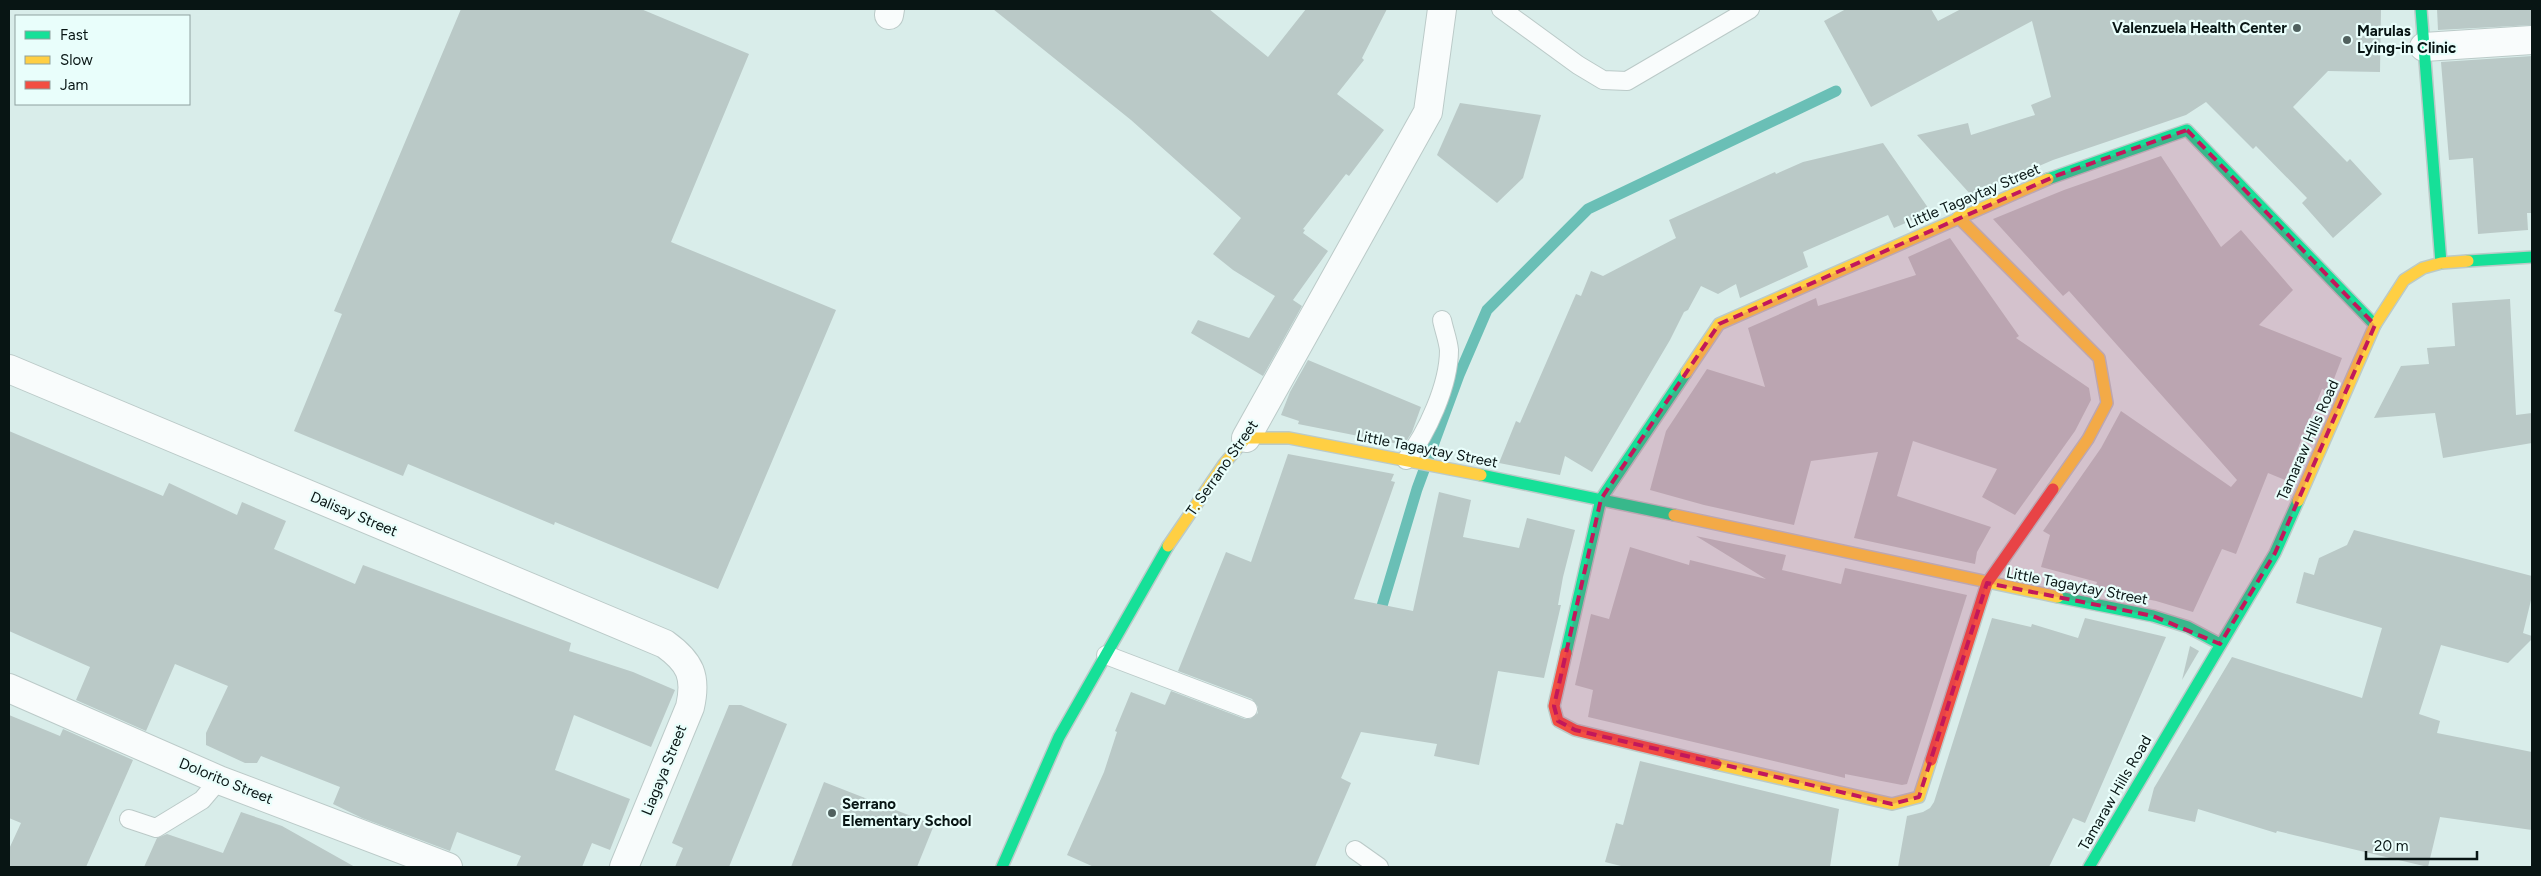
<svg xmlns="http://www.w3.org/2000/svg" width="2541" height="876" font-family="Figtree,sans-serif">
<style>
.lines{fill:none;stroke-linecap:round;stroke-linejoin:round}
.stream{stroke:#6abfb6;stroke-width:11}
.building{fill:#bac9c7}
.lane-casing{stroke:#bbcac8;stroke-width:20}
.street-casing{stroke:#bbcac8;stroke-width:30}
.fast-casing{stroke:#bbcac8;stroke-width:14}
.slow-casing{stroke:#bbcac8;stroke-width:14}
.jam-casing{stroke:#bbcac8;stroke-width:14}
.lane{stroke:#f9fcfc;stroke-width:18}
.street{stroke:#f9fcfc;stroke-width:28}
.fast{stroke:#16e098;stroke-width:11}
.slow{stroke:#ffcf43;stroke-width:11}
.jam{stroke:#f24e42;stroke-width:11}
.marked{fill:#c2185b;fill-opacity:0.2;stroke:#c2185b;stroke-width:4;stroke-dasharray:10 6;stroke-linejoin:round}
.poi-dot{fill:#51615f;stroke:#e9fefb;stroke-width:2}
.labels{text-anchor:middle;stroke-width:4.5;stroke-linejoin:round;paint-order:stroke}
.poi-label{font-size:15px;font-weight:bold;fill:#081514;stroke:#e9fefb;text-anchor:start}
.street-label{font-size:15px;fill:#081514;stroke:#e9fefb}
</style>
<rect width="100%" height="100%" fill="#d9edea"/>
<g class="lines">
<!-- stream -->
<path class="stream" d="M1382,606L1417,489L1459,375L1487,310L1588,209L1836,91"/>
</g>
<!-- building -->
<g class="building">
<path d="M461,9H641L749,54L671,242L836,310L718,589L555,522L554,525L408,464L403,476L294,431L342,314L334,311Z"/>
<path d="M993,9H1209L1268,57L1306,9H1387L1362,58L1364,60L1337,94L1384,130L1349,176L1346,174L1303,229L1305,230L1303,233L1328,251L1293,300L1302,306L1263,376L1191,333L1198,320L1249,338L1275,296L1233,270L1213,254L1241,218L1131,120Z"/>
<path d="M1846,9H1931L1938,21L1961,9H2381L2380,72L2328,71L2293,107L2347,162L2350,159L2382,194L2333,238L2302,203L2307,198L2256,146L2253,149L2206,102L2186,115L2053,160L1971,195L1917,135L1968,123L1971,135L2035,115L2031,105L2051,97L2032,21L1871,107L1824,21Z"/>
<path d="M2437,9H2532V25L2438,30Z"/>
<path d="M2532,56V213H2527L2528,230L2478,234L2473,158L2449,160L2441,62Z"/>
<path d="M1460,103L1541,115L1523,178L1497,203L1437,155Z"/>
<path d="M1883,143L1931,212L1894,228L1888,215L1803,252L1808,267L1740,298L1736,284L1718,294L1701,286L1688,310L1684,312L1670,340L1592,472L1565,456L1560,475L1499,463L1516,421L1520,423L1576,294L1581,296L1591,271L1603,276L1676,238L1669,220L1775,172L1776,174L1803,162Z"/>
<path d="M2161,156L2221,247L2241,230L2293,290L2259,325L2342,358L2329,392L2322,389L2285,480L2268,473L2236,554L2222,549L2193,612L2156,601L2095,589L2097,582L2041,567L2050,535L2043,531L2101,448L2121,411L2231,487L2237,480L2069,291L2063,296L1993,219L2064,190Z"/>
<path d="M1950,238L2019,336L2016,338L2089,388L2091,400L2075,431L2015,515L1982,497L1997,469L1913,441L1897,496L1991,527L1977,552L1975,564L1854,538L1878,452L1811,461L1794,525L1704,505L1650,490L1666,431L1707,369L1765,387L1748,328L1816,298L1818,306L1916,275L1908,257Z"/>
<path d="M2510,299L2516,415L2532,413V443L2443,458L2435,413L2374,418L2401,366L2429,364L2427,348L2455,346L2452,303Z"/>
<path d="M1308,360L1421,407L1412,432L1404,445L1298,424L1299,421L1281,415L1290,392Z"/>
<path d="M9,431L163,496L169,483L237,515L242,502L286,521L274,549L355,584L363,565L571,643L569,651L633,672L675,690L651,747L574,715L555,770L630,799L610,850L592,843L582,867H516L521,856L457,832L450,851L362,818L333,804L340,787L261,756L257,763H245L206,745V733L228,686L175,664L146,731L76,700L90,667L9,631Z"/>
<path d="M1288,454L1394,474L1391,481L1395,482L1354,599L1413,611L1439,492L1471,500L1463,537L1519,548L1527,518L1575,530L1563,577L1558,605H1561L1544,678L1498,671L1479,765L1434,756L1437,744L1361,732L1341,778L1351,783L1315,867H1094L1067,855L1104,772L1117,732L1115,731L1131,692L1165,705L1171,691L1245,719H1250L1258,713V707L1252,699L1178,671L1226,552L1251,562Z"/>
<path d="M2354,530L2532,576V596L2523,633L2532,636V639L2508,663L2441,645L2419,714L2440,721L2437,733L2532,752V830L2440,817L2428,867L2277,831L2276,833L2198,809L2195,822L2148,811L2154,788L2232,657L2362,698L2382,628L2296,603L2304,572L2314,575L2319,558L2347,545Z"/>
<path d="M1696,536L1786,555L1782,570L1841,584L1845,568L1967,595L1907,784L1902,785L1845,774V778L1588,717L1593,690L1575,685L1591,614L1609,619L1630,547L1689,565L1690,560L1766,579Z"/>
<path d="M1992,618L2031,627L2032,624L2078,638L2085,618L2166,637L2085,823L2073,818L2049,867H1898L1907,816L1923,812L1930,808L1934,802Z"/>
<path d="M2190,646L2199,651L2182,680Z"/>
<path d="M729,705H741L787,724L729,867H675L683,848L672,843Z"/>
<path d="M9,715L60,736L63,729L133,760L86,867H9V849L21,823L9,818Z"/>
<path d="M1640,761L1839,809L1830,867H1625L1605,862L1616,823L1623,825Z"/>
<path d="M824,782L934,825L917,867H791Z"/>
<path d="M241,812L282,826L355,867H144L157,838L167,834L223,853Z"/>
</g>
<g class="lines">
<defs>
<g id="lane">
<path d="M1501,9L1578,65L1603,80L1627,81L1750,9"/>
<path d="M1406,460C1427,433 1449,385 1449,350C1448,340 1444,330 1442,320"/>
<path d="M1106,655L1248,709"/>
<path d="M129,819L156,828L202,800L219,780"/>
<path d="M1355,850L1379,867"/>
</g>
<g id="street">
<path d="M889,15L890,9"/>
<path d="M2424,47L2532,40"/>
<path d="M9,369L665,644C690,662 697,676 690,707L624,867"/>
<path d="M1246,438L1428,112L1442,9"/>
<path d="M9,688L219,780L448,867"/>
</g>
<g id="fast">
<path d="M2421,9L2441,263"/>
<path d="M2048,179L2187,130L2375,325"/>
<path d="M2468,261L2532,257"/>
<path d="M1481,475L1674,515"/>
<path d="M2058,597L2153,616L2188,627L2220,644"/>
<path d="M1566,653L1601,499L1686,373"/>
<path d="M1002,867L1059,737L1168,546"/>
<path d="M2089,867L2275,553L2298,501"/>
</g>
<g id="slow">
<path d="M1958,217L2099,358L2107,403L2088,439L2053,489"/>
<path d="M1686,373L1719,324L2048,179"/>
<path d="M2298,501L2375,325L2404,280L2423,268L2441,263L2468,261"/>
<path d="M1674,515L2058,597"/>
<path d="M1168,546L1224,464L1246,438H1289L1481,475"/>
<path d="M1716,764L1892,804L1919,797L1931,760"/>
</g>
<g id="jam">
<path d="M1566,653L1554,706L1558,721L1575,730L1716,764"/>
<path d="M1931,760L1987,583L2053,489"/>
</g>
</defs>
<!-- lane casing -->
<use href="#lane" class="lane-casing"/>
<!-- street casing -->
<use href="#street" class="street-casing"/>
<!-- fast casing -->
<use href="#fast" class="fast-casing"/>
<!-- slow casing -->
<use href="#slow" class="slow-casing"/>
<!-- jam casing -->
<use href="#jam" class="jam-casing"/>
<!-- lane -->
<use href="#lane" class="lane"/>
<!-- street -->
<use href="#street" class="street"/>
<!-- fast -->
<use href="#fast" class="fast"/>
<!-- slow -->
<use href="#slow" class="slow"/>
<!-- jam -->
<use href="#jam" class="jam"/>
</g>
<!-- marked area -->
<path class="marked" d="M2187,130L2375,325L2275,553L2220,644L2153,616L1987,583L1919,797L1892,804L1575,730L1558,721L1554,706L1601,499L1719,324L2058,175Z"/>
<!-- markers -->
<g class="poi-dot">
<circle cx="2297" cy="28" r="5"/>
<circle cx="2347" cy="40" r="5"/>
<circle cx="832" cy="813" r="5"/>
</g>
<g class="labels">
<!-- poi labels -->
<g class="poi-label">
<text x="2287" y="33" text-anchor="end">Valenzuela Health Center</text>
<text x="2357" y="36">Marulas<tspan x="2357" dy="17">Lying-in Clinic</tspan></text>
<text x="842" y="809">Serrano<tspan x="842" dy="17">Elementary School</tspan></text>
</g>
<!-- street labels -->
<g class="street-label">
<text transform="translate(1973 196) rotate(-23)" y="5">Little Tagaytay Street</text>
<text transform="translate(2308 440) rotate(-66)" y="5">Tamaraw Hills Road</text>
<text transform="translate(1427 449) rotate(11)" y="5">Little Tagaytay Street</text>
<text transform="translate(1222 468) rotate(-55)" y="5">T. Serrano Street</text>
<text transform="translate(354 514) rotate(23)" y="5">Dalisay Street</text>
<text transform="translate(2077 586) rotate(11)" y="5">Little Tagaytay Street</text>
<text transform="translate(664 770) rotate(-68)" y="5">Liagaya Street</text>
<text transform="translate(226 781) rotate(22)" y="5">Dolorito Street</text>
<text transform="translate(2115 793) rotate(-60)" y="5">Tamaraw Hills Road</text>
</g>
</g>
<!-- border -->
<rect width="2541" height="876" fill="none" stroke="#081514" stroke-width="20"/>
<!-- legend -->
<rect x="15" y="15" width="175" height="90" fill="#e9fefb" stroke="#8fa19f"/>
<rect x="25" y="31" width="25" height="8" fill="#16e098" stroke="#8fa19f"/>
<text x="60" y="40" font-size="15" fill="#081514">Fast</text>
<rect x="25" y="56" width="25" height="8" fill="#ffcf43" stroke="#8fa19f"/>
<text x="60" y="65" font-size="15" fill="#081514">Slow</text>
<rect x="25" y="81" width="25" height="8" fill="#f24e42" stroke="#8fa19f"/>
<text x="60" y="90" font-size="15" fill="#081514">Jam</text>
<!-- scale -->
<path d="M2366 851v8h111v-8" fill="none" stroke="#081514" stroke-width="2.5"/>
<text x="2374" y="851" font-size="15" fill="#081514" stroke="#e9fefb" stroke-width="4" paint-order="stroke">20 m</text>
</svg>
